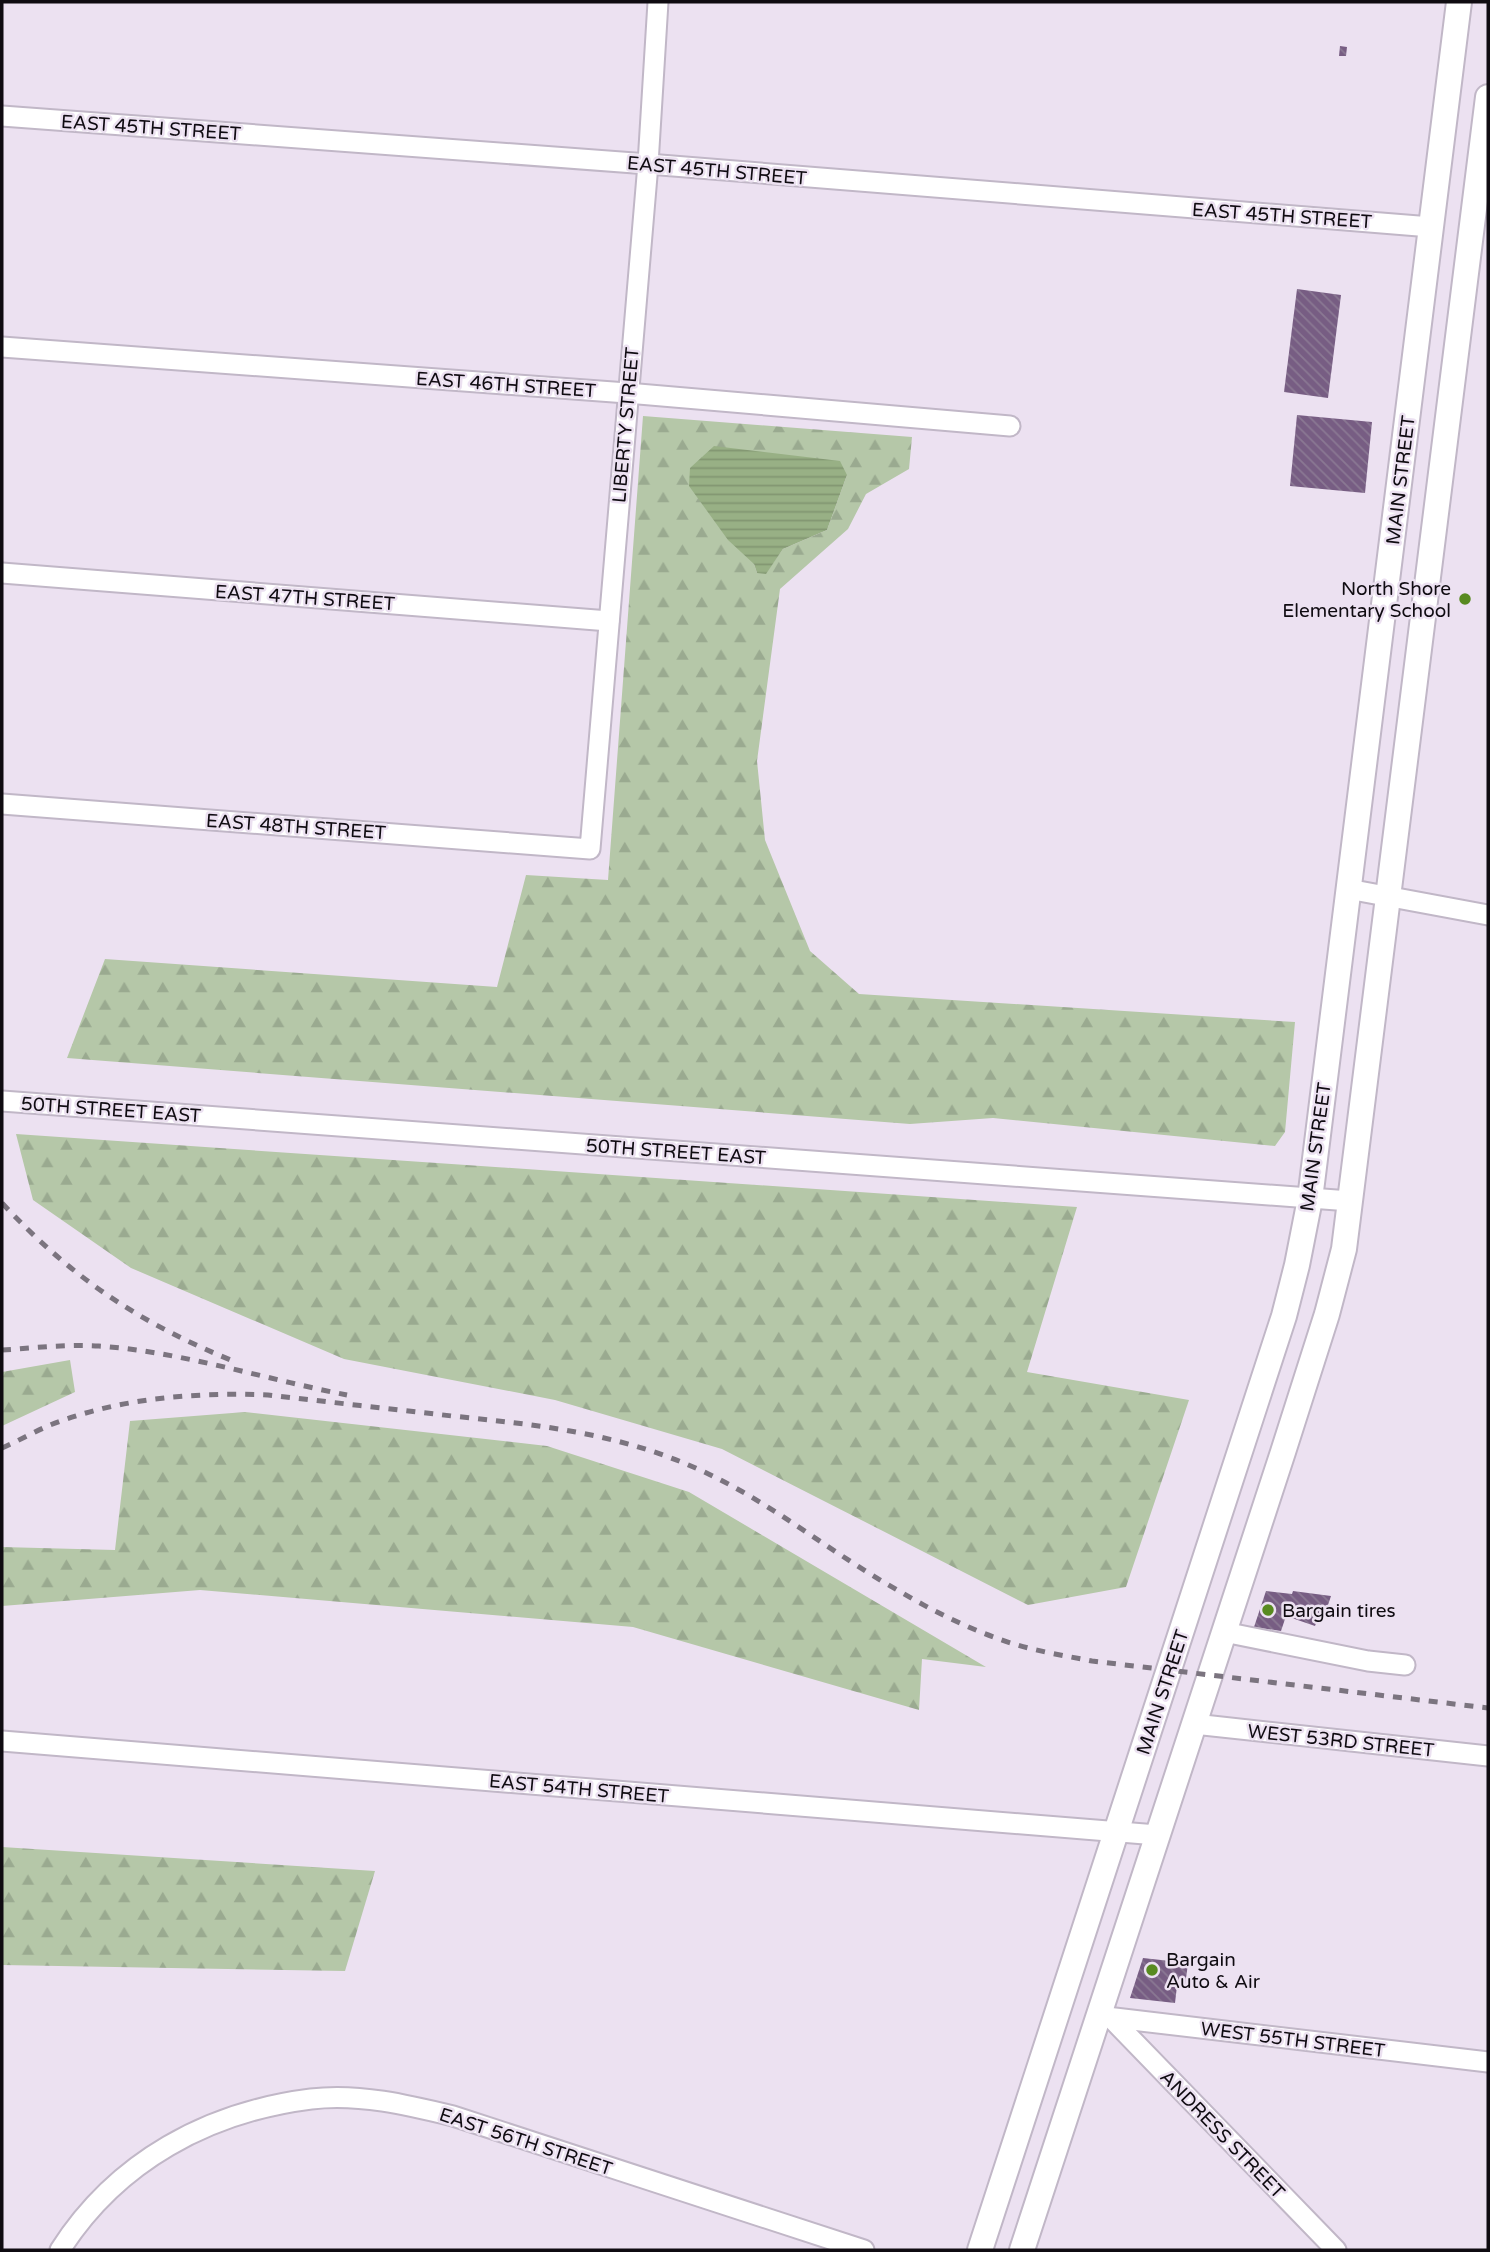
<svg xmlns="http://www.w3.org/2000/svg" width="1490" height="2252" font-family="'Varela Round',sans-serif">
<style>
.forest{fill:url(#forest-firs);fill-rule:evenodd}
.water{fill:url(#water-rules)}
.building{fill:url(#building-back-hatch)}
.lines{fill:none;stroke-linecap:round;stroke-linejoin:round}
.minor-casing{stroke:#c1b7c7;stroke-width:23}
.major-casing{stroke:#c1b7c7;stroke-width:28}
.minor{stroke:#fff;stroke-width:19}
.major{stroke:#fff;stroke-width:24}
.rail{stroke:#7b747f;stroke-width:5;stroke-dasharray:9 9;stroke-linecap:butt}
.poi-dot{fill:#588a20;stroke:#ece1f1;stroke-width:2.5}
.labels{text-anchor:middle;stroke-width:5;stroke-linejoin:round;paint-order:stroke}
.street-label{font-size:19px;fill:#0f0b11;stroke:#ece1f1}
.poi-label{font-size:19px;fill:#0f0b11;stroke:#ece1f1;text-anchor:start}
</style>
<defs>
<pattern id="forest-firs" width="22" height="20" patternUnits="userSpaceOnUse" patternTransform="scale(1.75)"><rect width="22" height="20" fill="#b5c7a8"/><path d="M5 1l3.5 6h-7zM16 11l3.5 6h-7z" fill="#9aaa90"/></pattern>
<pattern id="water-rules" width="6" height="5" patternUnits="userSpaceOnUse" patternTransform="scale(1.75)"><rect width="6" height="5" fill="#98b085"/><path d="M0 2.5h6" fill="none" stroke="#829672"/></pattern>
<pattern id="building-back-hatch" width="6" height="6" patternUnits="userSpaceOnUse" patternTransform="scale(1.75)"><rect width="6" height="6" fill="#775d83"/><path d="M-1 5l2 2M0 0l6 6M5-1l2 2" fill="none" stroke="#8a7893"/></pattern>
</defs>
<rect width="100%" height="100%" fill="#ece1f1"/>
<!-- forest -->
<g class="forest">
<path d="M643,416L912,437L909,469L866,494L848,529L780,589L757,761L765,840L810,951L859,994L1295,1022L1285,1132L1275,1146L993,1118L910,1124L67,1058L105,959L497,987L526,875L608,880ZM847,475L827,530L783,549L766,573H757L754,564Z"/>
<path d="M16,1134L1077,1207L1027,1372L1189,1400L1126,1587L1028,1605L722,1449L555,1400L344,1359L131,1268L33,1200Z"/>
<path d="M70,1360L75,1392L2,1426V1372Z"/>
<path d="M245,1412L547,1446L689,1492L986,1667L922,1659L919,1710L633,1627L200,1590L2,1606V1547L115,1550L130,1421Z"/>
<path d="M2,1847L375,1871L345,1971L2,1965Z"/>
</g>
<!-- water -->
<path class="water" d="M714,446L840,461L847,475L827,530L783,549L766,574L757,573L754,564L728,540L689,486L690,468Z"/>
<!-- building -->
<g class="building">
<path d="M1340,46L1347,47L1346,56H1339Z"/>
<path d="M1297,289L1341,295L1328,398L1284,392Z"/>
<path d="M1297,415L1372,422L1365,493L1290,486Z"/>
<path d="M1266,1591L1292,1594L1293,1591L1331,1596L1325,1614L1320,1612L1315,1626L1286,1616L1281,1631L1254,1627Z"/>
<path d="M1143,1958L1188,1963L1185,1987L1177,1986L1175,2003L1130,1998Z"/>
</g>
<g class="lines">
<defs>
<g id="minor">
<path d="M2,116L648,164L1431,227"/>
<path d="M2,347L627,393L1010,426"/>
<path d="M2,573L609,621"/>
<path d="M2,804L590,849L648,164L658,2"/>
<path d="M1348,889L1488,915"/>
<path d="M2,1101L1350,1201"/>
<path d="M1224,1632L1368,1661L1405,1665"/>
<path d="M1194,1724L1488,1756"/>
<path d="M2,1741L1157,1835"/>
<path d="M1098,2016L1488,2062"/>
<path d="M1111,2018L1336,2250"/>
<path d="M60,2250C117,2161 208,2112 311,2099C358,2093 408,2105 453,2116L864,2250"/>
</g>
<g id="major">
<path d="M980,2250L1284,1316L1297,1265L1310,1199L1459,2"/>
<path d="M1022,2250L1283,1452L1327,1314L1344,1249L1488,97"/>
</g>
</defs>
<!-- minor casing -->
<use href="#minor" class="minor-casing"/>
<!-- major casing -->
<use href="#major" class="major-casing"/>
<!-- minor -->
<use href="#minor" class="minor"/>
<!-- major -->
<use href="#major" class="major"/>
<!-- rail -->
<g class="rail">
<path d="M2,1203C74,1280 141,1324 238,1363"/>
<path d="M2,1350C34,1348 66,1344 99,1346C183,1352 264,1379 347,1395"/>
<path d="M2,1448C18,1441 34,1432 50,1425C119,1398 195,1392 268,1395C329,1402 391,1409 452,1416C539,1425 619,1433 700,1470C771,1502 831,1553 899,1591C931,1610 965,1627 999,1639C1029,1650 1061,1655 1092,1661L1488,1708"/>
</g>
</g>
<!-- markers -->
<g class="poi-dot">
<circle cx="1465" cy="599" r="7"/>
<circle cx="1268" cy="1610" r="7"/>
<circle cx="1152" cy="1970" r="7"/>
</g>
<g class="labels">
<!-- street labels -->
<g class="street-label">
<text transform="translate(151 127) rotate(4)" y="7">EAST 45TH STREET</text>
<text transform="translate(717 170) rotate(5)" y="7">EAST 45TH STREET</text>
<text transform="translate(1282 215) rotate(4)" y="7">EAST 45TH STREET</text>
<text transform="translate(506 384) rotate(4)" y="7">EAST 46TH STREET</text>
<text transform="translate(625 425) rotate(-85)" y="7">LIBERTY STREET</text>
<text transform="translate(1400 480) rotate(-83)" y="7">MAIN STREET</text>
<text transform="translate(305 597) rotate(4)" y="7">EAST 47TH STREET</text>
<text transform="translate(296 826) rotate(4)" y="7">EAST 48TH STREET</text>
<text transform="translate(111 1109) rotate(4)" y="7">50TH STREET EAST</text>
<text transform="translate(1315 1147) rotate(-82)" y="7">MAIN STREET</text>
<text transform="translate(676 1151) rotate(4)" y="7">50TH STREET EAST</text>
<text transform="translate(1162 1692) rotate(-72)" y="7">MAIN STREET</text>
<text transform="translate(1341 1740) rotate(6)" y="7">WEST 53RD STREET</text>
<text transform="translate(579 1788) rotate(5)" y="7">EAST 54TH STREET</text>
<text transform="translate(1293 2039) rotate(7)" y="7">WEST 55TH STREET</text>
<text transform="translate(1223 2134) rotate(46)" y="7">ANDRESS STREET</text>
<text transform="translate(526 2141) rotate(18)" y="7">EAST 56TH STREET</text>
</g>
<!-- poi labels -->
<g class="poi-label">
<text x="1451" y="595" text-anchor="end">North Shore<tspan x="1451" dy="22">Elementary School</tspan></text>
<text x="1282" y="1617">Bargain tires</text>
<text x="1166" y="1966">Bargain<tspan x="1166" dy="22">Auto &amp; Air</tspan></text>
</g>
</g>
<!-- border -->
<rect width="1490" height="2252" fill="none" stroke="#0f0b11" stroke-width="7"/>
</svg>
